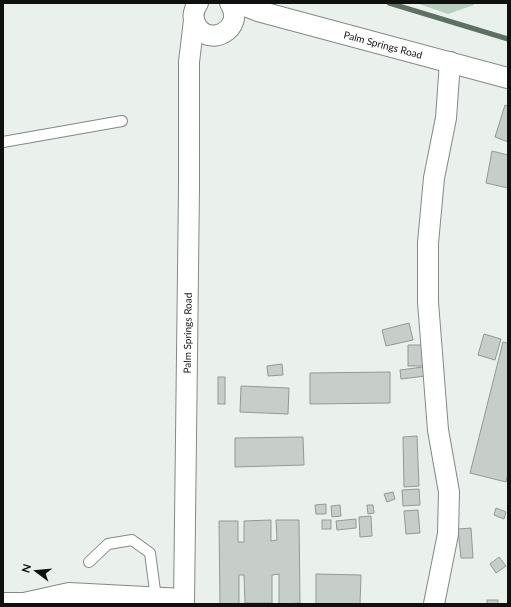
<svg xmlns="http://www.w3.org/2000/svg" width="511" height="607" font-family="Lato,sans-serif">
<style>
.green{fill:#b6d0bd}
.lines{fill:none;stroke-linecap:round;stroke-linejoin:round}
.stream{stroke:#5d7062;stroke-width:5}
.building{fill:#c7cec9;stroke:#939994}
.lane-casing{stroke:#838985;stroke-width:12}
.street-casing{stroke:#838985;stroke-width:22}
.lane{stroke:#fff;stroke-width:10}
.street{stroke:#fff;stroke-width:20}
.labels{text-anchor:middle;stroke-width:3;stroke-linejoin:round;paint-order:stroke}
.street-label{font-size:10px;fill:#0f110f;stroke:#eaf1ec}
</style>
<rect width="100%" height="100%" fill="#eaf1ec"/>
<!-- green -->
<path class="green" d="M416,3H473L474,5L448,14Z"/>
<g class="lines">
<!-- stream -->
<path class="stream" d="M389,3L508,39"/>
</g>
<!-- building -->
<g class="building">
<path d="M505,105L508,106V142L495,137Z"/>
<path d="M492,151L508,155V188L486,183Z"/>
<path d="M409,323L413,340L386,346L382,330Z"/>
<path d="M484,334L501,339L495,360L478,355Z"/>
<path d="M503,342L508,343V473L506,482L470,473Z"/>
<path d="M408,345H424L425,366H408Z"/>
<path d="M282,364L283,375L268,376L267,366Z"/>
<path d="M423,367L425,376L401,379L400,370Z"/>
<path d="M390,372V403L310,404V373Z"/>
<rect x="218" y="377" width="7" height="27"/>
<path d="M241,386L289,388L288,414L240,412Z"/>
<path d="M417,436L419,486L404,487L403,437Z"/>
<path d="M303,437L304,465L235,467V438Z"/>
<path d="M419,489L420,505L403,506L402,490Z"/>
<path d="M393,492L395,499L387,502L384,494Z"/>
<path d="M326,504V514H316L315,505Z"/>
<path d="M340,505L341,516L332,517L331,506Z"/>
<path d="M367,505H373L374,513L368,514Z"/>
<path d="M496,508L506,512L504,519L494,515Z"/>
<path d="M418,510L420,533L406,534L404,511Z"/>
<path d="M371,516L372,536L360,537L359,517Z"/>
<path d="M356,519V528L337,530L336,521Z"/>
<path d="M271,520V541L277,540L276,520H299L300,603L279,604V574L272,575V603H245L244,575H239V604H220L219,521H238V542H244V521Z"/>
<rect x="322" y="520" width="9" height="9"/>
<path d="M471,528L473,558H461L458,529Z"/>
<path d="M499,557L506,566L496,573L490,564Z"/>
<path d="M316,574L361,575L360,604H316Z"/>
<rect x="487" y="600" width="11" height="4"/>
</g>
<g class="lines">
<defs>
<g id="lane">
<path d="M3,142L122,121"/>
<path d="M89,562L108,544L132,540L150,553L156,598"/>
</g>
<g id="street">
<path d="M198,3C194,9 192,17 195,23C207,50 247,29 230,3"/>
<path id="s1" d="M237,3L258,11L508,78"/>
<path d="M3,603H24L69,593L184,599"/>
<path id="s2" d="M184,604L189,188V62L194,20"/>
<path d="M434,604L448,534L449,492L438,430L428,302V243L434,178L446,118L450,62"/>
</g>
</defs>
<!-- lane casing -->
<use href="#lane" class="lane-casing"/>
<!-- street casing -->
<use href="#street" class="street-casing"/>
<!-- lane -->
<use href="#lane" class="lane"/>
<!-- street -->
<use href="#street" class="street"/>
</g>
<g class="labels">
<!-- street labels -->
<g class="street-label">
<text dy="4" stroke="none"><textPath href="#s1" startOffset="152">Palm Springs Road</textPath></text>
<text dy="4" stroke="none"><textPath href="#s2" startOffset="271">Palm Springs Road</textPath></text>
</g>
</g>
<!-- border -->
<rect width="511" height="607" fill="none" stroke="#0f110f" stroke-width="8"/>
<!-- north arrow -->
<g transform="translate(36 571) rotate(286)" stroke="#eaf1ec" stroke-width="3" paint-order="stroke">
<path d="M0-3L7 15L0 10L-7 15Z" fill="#0f110f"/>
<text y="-6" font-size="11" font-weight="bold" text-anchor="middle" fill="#0f110f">N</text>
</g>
</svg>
